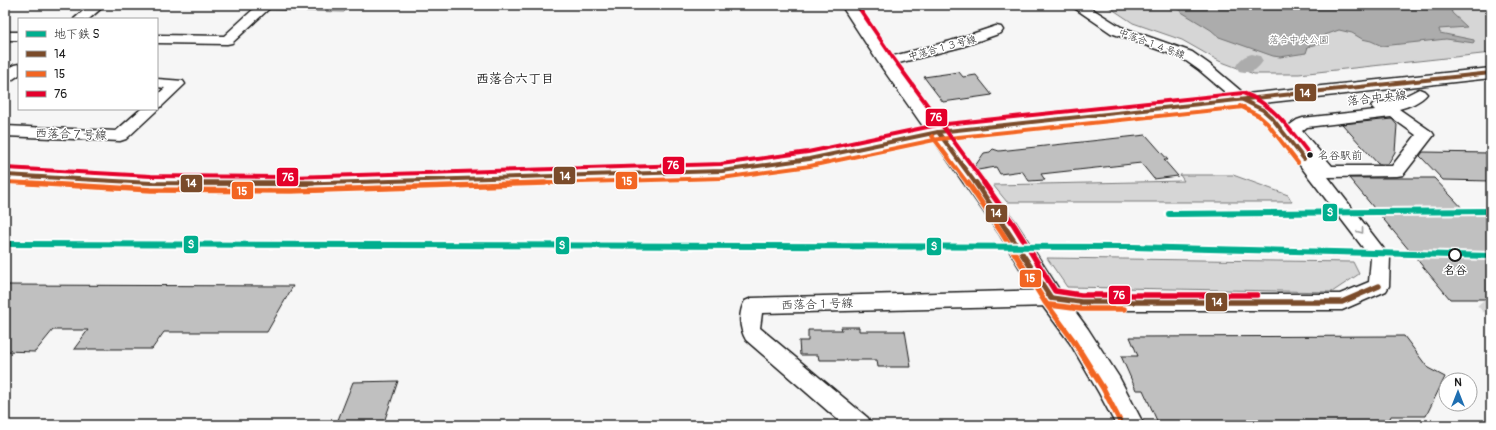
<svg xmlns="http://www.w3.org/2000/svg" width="1496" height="430" font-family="Pangolin,'Klee One',sans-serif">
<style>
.green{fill:#d6d6d6;stroke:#797979}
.water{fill:#acacac;stroke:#727272}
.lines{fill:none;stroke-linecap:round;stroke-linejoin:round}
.river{fill:#acacac;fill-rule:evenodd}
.building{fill:#c0c0c0;stroke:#1c1c1c}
.street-tunnel{stroke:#d5d5d5;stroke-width:20;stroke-dasharray:20 10;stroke-linecap:butt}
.street-casing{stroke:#1c1c1c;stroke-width:3}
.secondary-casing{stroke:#1c1c1c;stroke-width:3}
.street{fill:#fff;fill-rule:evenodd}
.secondary{fill:#fff;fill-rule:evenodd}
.bus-1-far1-casing{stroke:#fff;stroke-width:6}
.bus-1-casing{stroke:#fff;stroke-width:8}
.bus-2-far1-casing{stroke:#fff;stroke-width:6}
.bus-2-casing{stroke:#fff;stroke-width:8}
.bus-3-far1-casing{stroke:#fff;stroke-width:6}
.bus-3-casing{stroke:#fff;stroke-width:8}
.bus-1-far1{stroke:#7a4b2a;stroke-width:4}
.bus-1{stroke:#7a4b2a;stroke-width:5.5}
.bus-2-far1{stroke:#f26522;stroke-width:4}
.bus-2{stroke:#f26522;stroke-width:5.5}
.bus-3-far1{stroke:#e4002b;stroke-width:4}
.bus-3{stroke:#e4002b;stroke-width:5.5}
.metro-1-casing{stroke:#fff;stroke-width:10}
.metro-1{stroke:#00ae8e;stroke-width:6}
.oneway{stroke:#999}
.bus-dot{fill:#1c1c1c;stroke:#fff;stroke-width:1.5}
.stop-dot{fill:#fff;stroke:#1c1c1c;stroke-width:2}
.labels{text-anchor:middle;stroke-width:3;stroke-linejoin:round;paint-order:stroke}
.far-park-label{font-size:10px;fill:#5d5d5d;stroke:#fff}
.far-street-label{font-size:10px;fill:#1c1c1c;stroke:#fff}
.bus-label{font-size:11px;fill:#1c1c1c;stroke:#fff;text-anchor:start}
.street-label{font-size:12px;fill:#1c1c1c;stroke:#fff}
.stop-label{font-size:12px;font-weight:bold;fill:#1c1c1c;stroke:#fff}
.neighbourhood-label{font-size:13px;font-weight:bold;fill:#1c1c1c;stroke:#fff}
.line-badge{stroke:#fff;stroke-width:1.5}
.badge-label{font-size:11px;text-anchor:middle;font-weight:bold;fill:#fff}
</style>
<rect width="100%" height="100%" fill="#f6f6f6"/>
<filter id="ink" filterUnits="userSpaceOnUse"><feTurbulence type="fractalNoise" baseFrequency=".025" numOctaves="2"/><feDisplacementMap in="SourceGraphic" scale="8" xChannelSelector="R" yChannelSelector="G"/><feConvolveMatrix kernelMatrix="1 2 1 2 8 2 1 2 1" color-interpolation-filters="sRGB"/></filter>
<g filter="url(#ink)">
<!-- green -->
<g class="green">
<path d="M274,5H351L344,12L268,10Z"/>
<path d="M1106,5H1491V53L1299,74H1254L1219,61L1182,40L1133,23Z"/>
<path d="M1180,175H1233L1288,195L1292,202H1007L993,185L1184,181Z"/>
<path d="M1047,258L1353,262L1359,274L1332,292L1067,287Z"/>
</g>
<!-- water -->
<path class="water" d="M1172,5H1456L1451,8L1452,13L1467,27L1439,29L1440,33L1474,40V43L1446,39L1382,46L1371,41L1362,39L1352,33L1339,30L1325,35L1324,44L1313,45L1308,47L1306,53L1280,57L1273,56L1219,37L1211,30L1183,13Z"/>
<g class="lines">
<!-- river -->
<path class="river" d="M1252,54L1260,56L1263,61C1256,71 1251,74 1239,71L1236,66C1240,59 1244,56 1252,54Z"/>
</g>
<!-- building -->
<g class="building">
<path d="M959,72L963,77L976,75L992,95L943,102L924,77Z"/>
<path d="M1392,119L1397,125L1395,152L1388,164H1378L1342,124Z"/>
<path d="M1146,135L1168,160H1164L1178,176L1154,179L1141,163L1041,174L1045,180L1029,181L1022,171L1000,174L996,167L978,170L975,166L984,153L990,152L993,149L999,151Z"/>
<path d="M1423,152L1491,153V181L1443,180L1420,156Z"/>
<path d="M1349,178H1434L1468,214H1491V299H1450Z"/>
<path d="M5,285L293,286L267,332H164L152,349H74L88,330H53L35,352L5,351Z"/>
<path d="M841,327H859V331H905L911,367H878L877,360H819L818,355H800L799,341H808V330H842Z"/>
<path d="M1404,336L1428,368L1445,377L1426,416H1391L1387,425H1159L1143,390H1136L1121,356H1138L1130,337Z"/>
<path d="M398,381L383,425H336L353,382Z"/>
</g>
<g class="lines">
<!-- street-tunnel -->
<path class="street-tunnel" d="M1485,299L1491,306"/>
<defs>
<g id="street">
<path d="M90,5H105L89,19H74Z"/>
<path d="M258,5H273L232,43L227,44L157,43V35L224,36Z"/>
<path d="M1070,5H1086L1121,27L1192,52L1209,64L1248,97L1268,107L1287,127L1297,120L1303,118L1375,110L1371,106L1374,103L1397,100L1419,89L1424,91L1427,94C1422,101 1408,107 1399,109L1432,132L1434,135L1403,175L1397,176L1328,177L1390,257L1389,286L1386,291L1342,310H1081L1051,306L762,313L760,328L868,418L871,425H844L746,340C739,328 738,313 745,301L752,298L1051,290L1081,294H1340L1369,282L1371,258L1266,121L1258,113L1238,103L1199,70L1182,58L1111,33ZM1391,117L1416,135L1392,166H1332L1302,131L1307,127Z"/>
<path d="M996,26L1001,27L1003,30L1001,33L961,47L887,66L882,65L880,62L882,59L951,41Z"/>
<rect x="5" y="32" width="14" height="8"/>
<path d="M19,64V75L10,81L5,82V71L14,65Z"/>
<path d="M157,79L183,81L185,84L162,106L157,108V95L165,88L157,87Z"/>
<path d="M157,108L158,109L155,112L126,139L120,141L5,136V126L116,131L141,109Z"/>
</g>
<path id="secondary" d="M841,5H857L894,59L943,126L1491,68V78L951,137L1016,223L1060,291L1088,329L1119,377L1144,425H1116L1099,393L1070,343L1042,305L1000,235L933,139L809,165L722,178L291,191L151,190L5,182V168L151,176L291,177L722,164L809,153L925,129L878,62Z"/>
</defs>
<!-- street casing -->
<use href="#street" class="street-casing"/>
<!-- secondary casing -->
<use href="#secondary" class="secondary-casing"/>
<!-- street -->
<use href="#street" class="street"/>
<!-- secondary -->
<use href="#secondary" class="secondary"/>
<defs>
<g id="bus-1-far1">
<path d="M1243,100L1263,110L1272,118L1304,159"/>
<path d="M938,132L976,184"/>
<path d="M5,175L151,183L291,184L722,171L809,159L938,132L1491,73"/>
</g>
<g id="bus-1">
<path d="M198,183H313"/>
<path d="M976,183L1051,298"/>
<path d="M1051,298L1081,302H1342L1379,286"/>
</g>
<g id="bus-2-far1">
<path d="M1240,106L1259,116L1267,123L1298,163"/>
<path d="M932,136L968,184"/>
<path d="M5,182L48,184"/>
<path d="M512,184L722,178L810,166L939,139L1244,107"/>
</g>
<g id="bus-2">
<path d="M29,183L151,190L291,191L545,183"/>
<path d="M968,183L1002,233L1045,302L1073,340L1103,388L1122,425"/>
<path d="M1050,305L1081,309H1124"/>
</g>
<g id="bus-3-far1">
<path d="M857,5L893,58L985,184"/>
<path d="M5,168L151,176L291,177L721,164L808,152L937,125L1243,93C1274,104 1290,130 1310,155"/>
</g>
<path id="bus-3" d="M984,183L1014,225L1055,291L1081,295H1257"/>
</defs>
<!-- bus-1-far1 casing -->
<use href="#bus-1-far1" class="bus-1-far1-casing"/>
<!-- bus-1 casing -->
<use href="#bus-1" class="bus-1-casing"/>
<!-- bus-2-far1 casing -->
<use href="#bus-2-far1" class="bus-2-far1-casing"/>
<!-- bus-2 casing -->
<use href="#bus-2" class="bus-2-casing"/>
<!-- bus-3-far1 casing -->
<use href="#bus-3-far1" class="bus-3-far1-casing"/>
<!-- bus-3 casing -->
<use href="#bus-3" class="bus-3-casing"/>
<!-- bus-1-far1 -->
<use href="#bus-1-far1" class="bus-1-far1"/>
<!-- bus-1 -->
<use href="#bus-1" class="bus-1"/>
<!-- bus-2-far1 -->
<use href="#bus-2-far1" class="bus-2-far1"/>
<!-- bus-2 -->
<use href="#bus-2" class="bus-2"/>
<!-- bus-3-far1 -->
<use href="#bus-3-far1" class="bus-3-far1"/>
<!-- bus-3 -->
<use href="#bus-3" class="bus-3"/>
<defs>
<g id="metro-1">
<path d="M1169,214L1491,211"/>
<path d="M5,244L1132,247L1491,256"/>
</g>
</defs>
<!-- metro-1 casing -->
<use href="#metro-1" class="metro-1-casing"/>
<!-- metro-1 -->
<use href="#metro-1" class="metro-1"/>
</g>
<!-- one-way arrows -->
<defs><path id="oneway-chevron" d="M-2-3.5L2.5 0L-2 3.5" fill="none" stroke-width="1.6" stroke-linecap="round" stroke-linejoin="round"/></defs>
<use class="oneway" href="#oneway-chevron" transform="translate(1361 231) rotate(52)"/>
</g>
<!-- markers -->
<circle class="bus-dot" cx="1310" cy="155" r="3.5"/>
<circle class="stop-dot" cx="1455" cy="255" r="6"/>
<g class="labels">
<!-- far-park labels -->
<g class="far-park-label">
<text x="1299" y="43">落合中央公園</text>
</g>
<!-- far-street labels -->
<g class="far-street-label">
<text transform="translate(1152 43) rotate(20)" y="4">中落合１４号線</text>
<text transform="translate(942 47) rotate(-15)" y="4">中落合１３号線</text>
</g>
<!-- bus labels -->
<g class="bus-label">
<text x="1318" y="159">名谷駅前</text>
</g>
<!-- street labels -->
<g class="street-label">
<text transform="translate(1377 98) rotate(-6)" y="4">落合中央線</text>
<text transform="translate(71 134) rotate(2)" y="4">西落合７号線</text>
<text transform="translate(817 304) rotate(-2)" y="4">西落合１号線</text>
</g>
<!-- stop labels -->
<g class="stop-label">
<text x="1455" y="274">名谷</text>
</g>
<!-- neighbourhood labels -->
<g class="neighbourhood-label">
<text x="515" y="83">西落合六丁目</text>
</g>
</g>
<g class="line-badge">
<rect x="1294" y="83" width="23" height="19" rx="4" fill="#7a4b2a"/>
<rect x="925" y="108" width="23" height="19" rx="4" fill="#e4002b"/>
<rect x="662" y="156" width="23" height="19" rx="4" fill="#e4002b"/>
<rect x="553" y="166" width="23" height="19" rx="4" fill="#7a4b2a"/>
<rect x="276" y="167" width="23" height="20" rx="4" fill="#e4002b"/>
<rect x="615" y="171" width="23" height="19" rx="4" fill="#f26522"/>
<rect x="180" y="174" width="23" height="19" rx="4" fill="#7a4b2a"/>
<rect x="231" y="181" width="23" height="19" rx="4" fill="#f26522"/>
<rect x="1322" y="203" width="16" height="19" rx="4" fill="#00ae8e"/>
<rect x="985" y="204" width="23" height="19" rx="4" fill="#7a4b2a"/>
<rect x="183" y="235" width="16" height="19" rx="4" fill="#00ae8e"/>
<rect x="555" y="236" width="15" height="19" rx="4" fill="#00ae8e"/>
<rect x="926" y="237" width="16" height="19" rx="4" fill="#00ae8e"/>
<rect x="1019" y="269" width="23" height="19" rx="4" fill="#f26522"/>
<rect x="1108" y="285" width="23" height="20" rx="4" fill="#e4002b"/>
<rect x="1205" y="292" width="23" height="20" rx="4" fill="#7a4b2a"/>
</g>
<g class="badge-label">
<text x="1305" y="97">14</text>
<text x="936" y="121">76</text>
<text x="673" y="169">76</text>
<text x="565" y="180">14</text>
<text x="288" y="181">76</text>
<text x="627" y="185">15</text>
<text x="191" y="187">14</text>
<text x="242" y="195">15</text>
<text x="1330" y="216">S</text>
<text x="996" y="217">14</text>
<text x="191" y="248">S</text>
<text x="562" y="249">S</text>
<text x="934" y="250">S</text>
<text x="1030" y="282">15</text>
<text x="1119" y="299">76</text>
<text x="1217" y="306">14</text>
</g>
<!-- margin -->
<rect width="1496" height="430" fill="none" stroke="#fff" stroke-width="20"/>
<rect x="10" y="10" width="1476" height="410" fill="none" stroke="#1c1c1c" stroke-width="1.5" filter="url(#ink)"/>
<!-- legend -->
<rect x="18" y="18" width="140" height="92" fill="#ffffff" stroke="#a4a4a4"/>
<rect x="26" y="31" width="20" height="6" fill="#00ae8e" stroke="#a4a4a4"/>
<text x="54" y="38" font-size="12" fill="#1c1c1c">地下鉄 S</text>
<rect x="26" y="51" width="20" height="6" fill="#7a4b2a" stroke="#a4a4a4"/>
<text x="54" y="58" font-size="12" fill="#1c1c1c">14</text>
<rect x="26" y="71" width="20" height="6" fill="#f26522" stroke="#a4a4a4"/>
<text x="54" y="78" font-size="12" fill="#1c1c1c">15</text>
<rect x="26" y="91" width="20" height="6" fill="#e4002b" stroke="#a4a4a4"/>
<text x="54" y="98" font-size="12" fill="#1c1c1c">76</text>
<!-- north arrow -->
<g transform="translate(1458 392)"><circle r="19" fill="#ffffff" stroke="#a4a4a4"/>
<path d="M0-3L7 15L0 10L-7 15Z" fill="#1f6fb2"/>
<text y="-6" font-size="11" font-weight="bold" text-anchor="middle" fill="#1c1c1c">N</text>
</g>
</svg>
